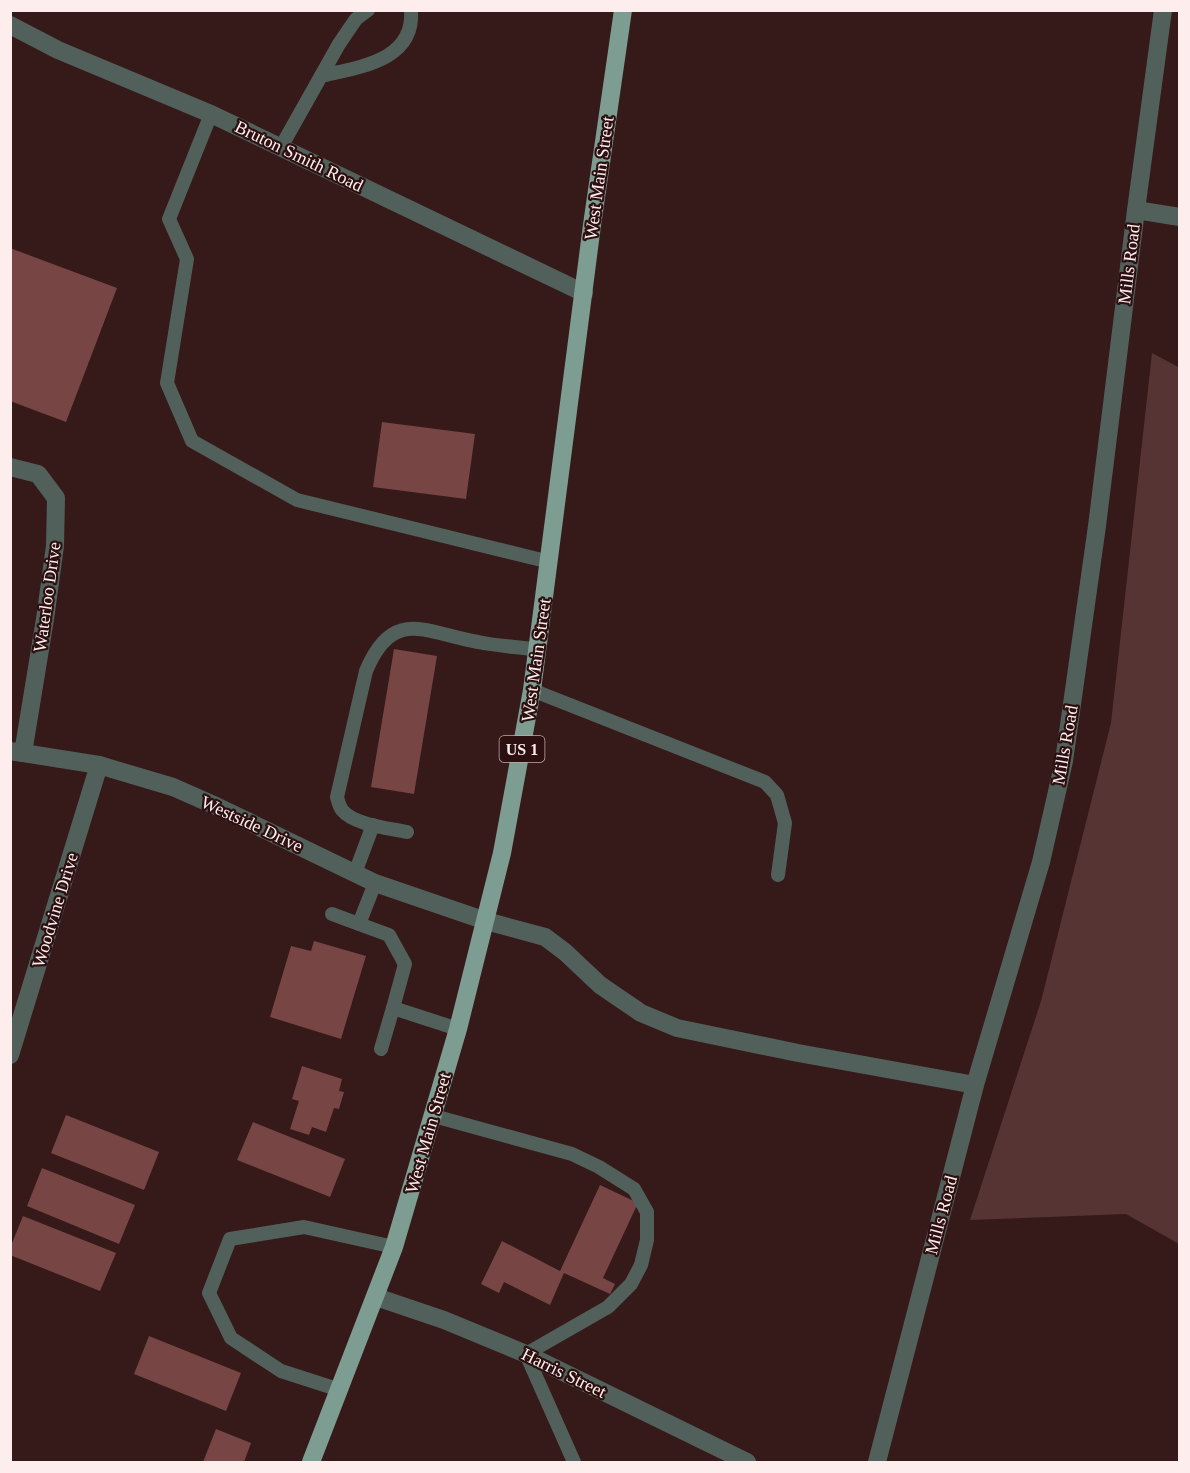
<svg xmlns="http://www.w3.org/2000/svg" width="1190" height="1473" font-family="Georgia,serif">
<style>
.green{fill:#563433}
.building{fill:#764544}
.lines{fill:none;stroke-linecap:round;stroke-linejoin:round}
.lane{stroke:#51605b;stroke-width:14}
.street{stroke:#51605b;stroke-width:18}
.primary{stroke:#7d9d92;stroke-width:18}
.labels{text-anchor:middle;stroke-width:4.5;stroke-linejoin:round;paint-order:stroke}
.shield{fill:#2c1010;stroke:#bfabab;stroke-width:1.5}
.shield-label{font-size:16px;font-weight:bold;fill:#feeded}
.street-label{font-size:18px;fill:#feeded;stroke:#2c1010}
</style>
<rect width="100%" height="100%" fill="#361919"/>
<!-- green -->
<path class="green" d="M1152,353L1180,368L1179,1244L1126,1214L970,1220L1041,1001L1111,723Z"/>
<!-- building -->
<g class="building">
<path d="M10,248L117,288L66,422L10,401Z"/>
<path d="M382,422L475,434L466,499L373,487Z"/>
<path d="M394,649L437,656L414,794L371,787Z"/>
<path d="M314,941L366,956L341,1039L270,1017L291,946L311,951Z"/>
<path d="M302,1066L342,1079L339,1091L344,1092L339,1109L334,1108L326,1132L312,1127L309,1135L290,1129L299,1101L292,1099Z"/>
<path d="M66,1115L159,1152L144,1190L51,1153Z"/>
<path d="M253,1122L345,1159L330,1197L237,1160Z"/>
<path d="M42,1168L135,1205L119,1244L27,1206Z"/>
<path d="M600,1185L638,1203L603,1278L615,1284L610,1294L564,1273L550,1305L504,1282L499,1293L481,1284L502,1241L560,1271Z"/>
<path d="M23,1216L116,1253L100,1291L10,1255V1248Z"/>
<path d="M149,1336L241,1373L226,1411L134,1374Z"/>
<path d="M216,1429L251,1443L244,1462H203Z"/>
</g>
<g class="lines">
<!-- lane -->
<g class="lane">
<path d="M321,76C359,67 415,61 411,10"/>
<path d="M211,114L169,219L187,259L167,383L192,441L297,500L550,562"/>
<path d="M281,147L339,44L356,19L368,10"/>
<path d="M532,690L765,782L777,795L785,823L778,875"/>
<path d="M407,832C389,828 354,825 342,810C340,807 338,801 337,797L366,671C393,606 426,633 478,642C497,646 518,647 538,650"/>
<path d="M355,873L373,825"/>
<path d="M375,883L359,924L389,935L405,964L393,1008L458,1029"/>
<path d="M332,914L359,924"/>
<path d="M381,1049L393,1008"/>
<path d="M434,1116L572,1154L599,1167L634,1189L647,1212V1240L641,1265L631,1284L608,1307L526,1354L574,1462"/>
<path d="M340,1390L281,1371L231,1338L209,1293L230,1239L304,1227L394,1247"/>
</g>
<!-- street -->
<g class="street">
<path d="M10,25L58,50L211,114L584,293"/>
<path d="M1136,210L1180,217"/>
<path d="M10,467L38,474L56,498L55,546L45,619L23,753"/>
<path d="M10,751L99,765L173,787L216,806L375,883L486,921L545,937L565,952L600,985L641,1013L677,1028L798,1053L975,1085"/>
<path d="M10,1055L99,765"/>
<path d="M376,1297L444,1320L526,1354L747,1462"/>
<path d="M877,1462L975,1085L1041,862L1064,761L1097,526L1136,210L1163,10"/>
</g>
<!-- primary -->
<path class="primary" d="M311,1462L394,1247L458,1029L502,853L532,690L592,225L623,10"/>
</g>
<g class="labels">
<!-- shield labels -->
<rect class="shield" x="499.5" y="736" width="45" height="26" rx="4.5"/>
<g class="shield-label">
<text x="522" y="755">US 1</text>
</g>
<!-- street labels -->
<g class="street-label">
<text transform="translate(299 156) rotate(26)" y="6">Bruton Smith Road</text>
<text transform="translate(599 178) rotate(-82)" y="6">West Main Street</text>
<text transform="translate(1129 264) rotate(-83)" y="6">Mills Road</text>
<text transform="translate(47 597) rotate(-82)" y="6">Waterloo Drive</text>
<text transform="translate(536 660) rotate(-82)" y="6">West Main Street</text>
<text transform="translate(1065 745) rotate(-80)" y="6">Mills Road</text>
<text transform="translate(252 824) rotate(25)" y="6">Westside Drive</text>
<text transform="translate(55 910) rotate(-73)" y="6">Woodvine Drive</text>
<text transform="translate(428 1133) rotate(-74)" y="6">West Main Street</text>
<text transform="translate(941 1215) rotate(-75)" y="6">Mills Road</text>
<text transform="translate(564 1373) rotate(26)" y="6">Harris Street</text>
</g>
</g>
<!-- border -->
<rect width="1190" height="1473" fill="none" stroke="#feeded" stroke-width="24"/>
</svg>
